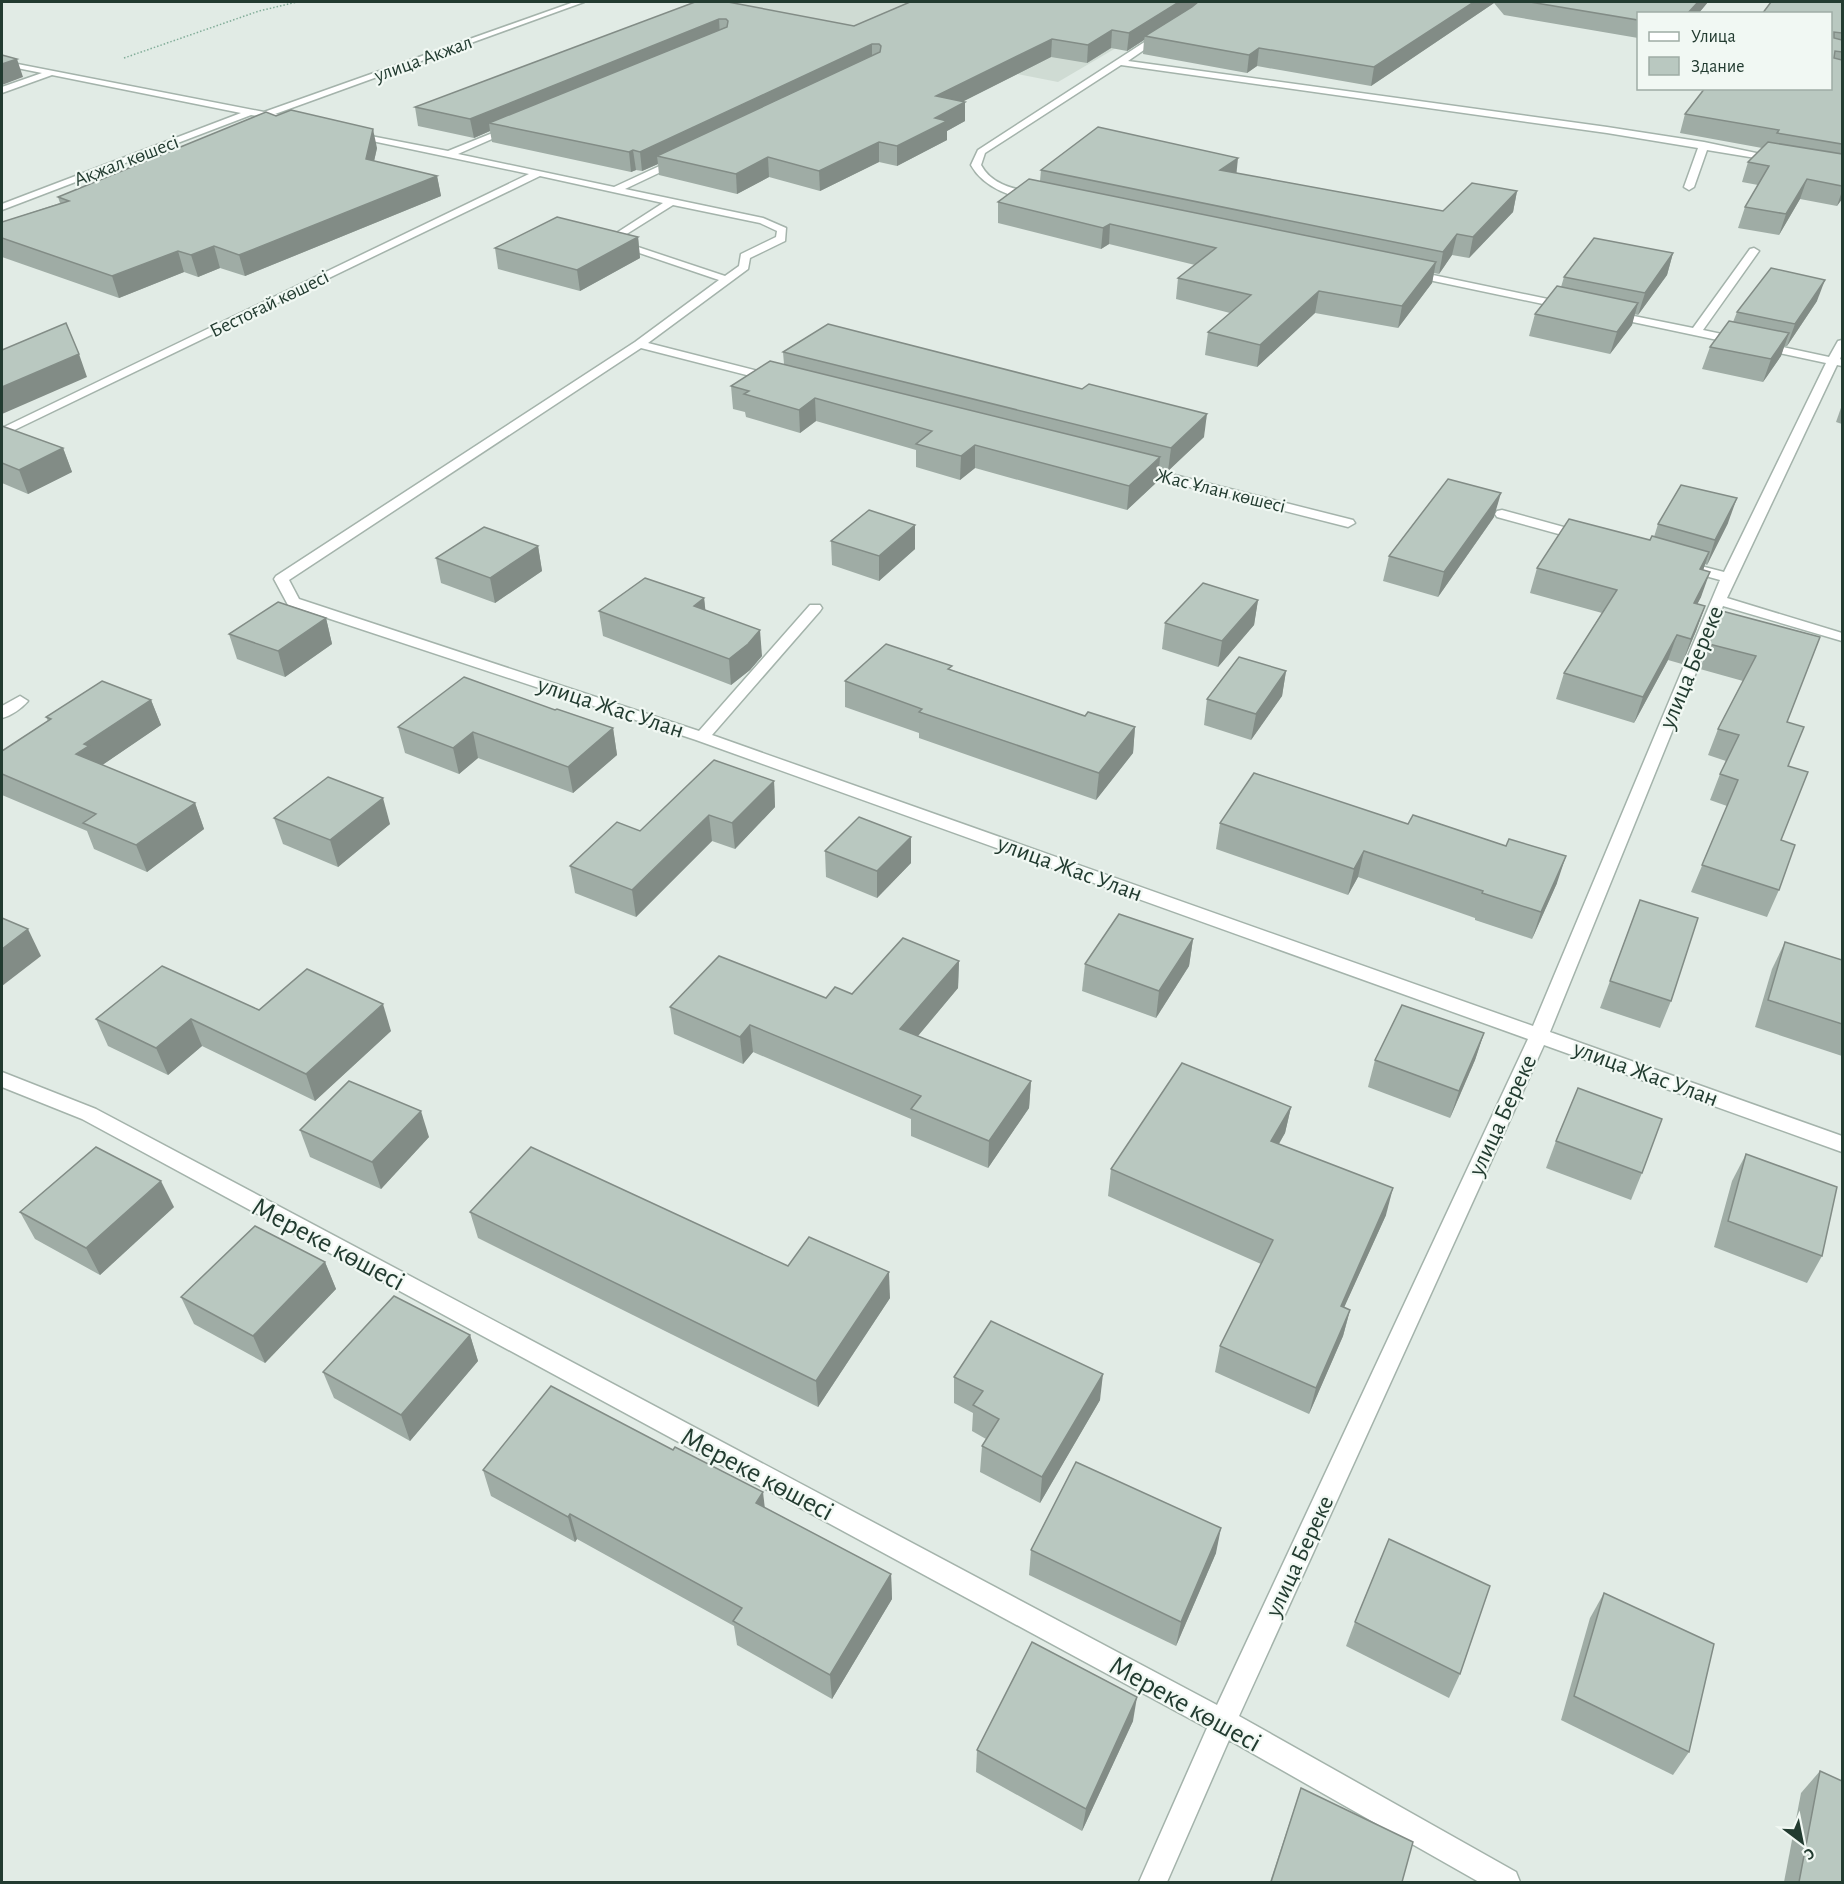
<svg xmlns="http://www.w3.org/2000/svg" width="1844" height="1884" font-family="'Alegreya Sans',sans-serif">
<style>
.built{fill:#cfdbd3}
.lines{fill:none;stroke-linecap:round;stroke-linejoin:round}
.minor-casing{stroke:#a4b3ab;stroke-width:3}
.path{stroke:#82ad99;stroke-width:1.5;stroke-dasharray:1.5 2;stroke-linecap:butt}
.minor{fill:#fff;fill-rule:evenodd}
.wall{fill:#9faca5}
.shaded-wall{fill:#828c86}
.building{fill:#b9c8c0;stroke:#828c86;stroke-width:1.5}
.labels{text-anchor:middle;stroke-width:4.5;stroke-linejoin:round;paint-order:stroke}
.far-street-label{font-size:20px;fill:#223b30;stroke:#f1f8f3}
.street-label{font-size:24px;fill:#223b30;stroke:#f1f8f3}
.near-street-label{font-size:28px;fill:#223b30;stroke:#f1f8f3}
</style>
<rect width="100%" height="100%" fill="#e1ebe5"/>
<!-- built -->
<path class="built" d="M720,2H1037L1157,24L1058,82L697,11Z"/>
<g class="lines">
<defs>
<g id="minor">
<path d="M574,2H584L275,114L288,117V121L251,115L2,210V204L241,113L52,75L2,93V87L42,73L2,65V61L264,112Z"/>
<path d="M1160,32L1167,34L1128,61L1607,127L1704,142L1785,159L1780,162L1707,150L1694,187L1689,190L1684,187L1698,148L1607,133L1121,65L985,153L981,165C993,187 1017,189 1039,194V198C1015,201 983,187 971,165L978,150Z"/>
<path d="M510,126L517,128L458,154L614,187L679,157L684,160L682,162L625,189L763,218L786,228L785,241L750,258L748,269L648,343L778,376L780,378L774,382L641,348L289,580L299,599L699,731L810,605H820L822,608L820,611L712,735L1533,1026L1720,580L1680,569L1678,566L1685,562L1724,572L1826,363L1609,317L1603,314L1609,311L1693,328L1750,249L1754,248L1759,251L1703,330L1829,357L1838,341L1842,340V354L1840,359L1842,360V366L1837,365L1727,598L1842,633V641L1723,606L1550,1032L1842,1136V1152L1544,1045L1239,1716L1516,1872L1520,1882H1479L1229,1740L1167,1882H1139L1207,1728L82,1119L2,1087V1072L96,1109L1217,1705L1528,1039L696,740L288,605L274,579L276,576L635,342L719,280L604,241L663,203L540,176L2,436V428L529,174L353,137L348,134L350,132L448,151ZM673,205L760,223L777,231L776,237L741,254L739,266L725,276L617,240Z"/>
<path d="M1409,270L1567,303L1572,306L1567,309L1405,275L1404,273Z"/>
<path d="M1135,465L1353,520L1355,523L1348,527L1130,472L1129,469Z"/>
<path d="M1502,510L1589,534L1591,537L1584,541L1497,517L1495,514L1497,511Z"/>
<path d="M20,696L28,701C22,708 11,716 2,718V706Z"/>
</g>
</defs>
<!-- minor casing -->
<use href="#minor" class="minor-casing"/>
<!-- path -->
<path class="path" d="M124,58L259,11L297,2"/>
<!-- minor -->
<use href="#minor" class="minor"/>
</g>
<!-- wall -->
<g class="wall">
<path d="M695,2L854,26L910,2H1708L1698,14H1638V38L1504,15L1494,3L1371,86L1257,66L1247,73L1143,54L1144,40L1127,51L1111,48L1087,63L1051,57L962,102L965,121L947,131V140L897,166L879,162L820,191L769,177L737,194L659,175L658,164L642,171L636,170L631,172L492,142L490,131L474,138L418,126L415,107Z"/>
<path d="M1842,2V199L1837,206L1800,199L1779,235L1738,228L1745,207L1758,185L1742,182L1748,162L1762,148L1680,133L1685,114Z"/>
<path d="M377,148L374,161L437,176L441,196L245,276L220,268L198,277L184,272L119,298L2,257V222L60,203L58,197Z"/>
<path d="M1041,170L1236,173L1443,211L1517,191L1513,212L1469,258L1452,255L1439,274L1434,273L1432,283L1398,328L1315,313L1257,367L1205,355L1208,332L1230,313L1176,299L1178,278L1195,265L1109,244L1101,249L998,223V202L1040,181Z"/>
<path d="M638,237L640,258L580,291L498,269L495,248Z"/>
<path d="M1673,253L1667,275L1638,315L1634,314L1632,325L1610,354L1529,336L1535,314L1561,287L1564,277Z"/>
<path d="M1817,301L1787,346H1784L1781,356L1763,382L1702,369L1710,347L1733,322L1737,312Z"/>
<path d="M783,352L1204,437L1168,471L1159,469L1158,481L1127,510L975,468L960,480L916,467V450L816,421L800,433L746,417L745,412L733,409L731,386L784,364Z"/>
<path d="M1842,405V424L1836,422Z"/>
<path d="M2,426L63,448L72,472L28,494L2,483Z"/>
<path d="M1494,517L1438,597L1383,581L1389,556Z"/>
<path d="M1728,523L1707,565L1705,564L1703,570L1701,597L1697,604L1705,606L1696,631L1682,664L1668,660L1634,723L1556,699L1564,673L1602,613L1530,593L1537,568L1650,540L1654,537L1658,524Z"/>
<path d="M831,541L915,549L879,581L832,565Z"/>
<path d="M538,546L542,571L495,603L441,583L436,558Z"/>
<path d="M704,598L705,610L762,656L750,670L731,685L603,636L599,611Z"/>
<path d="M1258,600L1254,625L1218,667L1162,649L1165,623Z"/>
<path d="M326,618L332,644L285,677L237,659L229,634Z"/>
<path d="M1820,637L1787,722L1788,766L1781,840L1779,890L1767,917L1691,892L1727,806L1710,800L1720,774L1726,761L1708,755L1718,729L1743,681L1700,669L1709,644Z"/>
<path d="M952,670L1085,716L1135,727L1133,753L1096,800L919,738V733L845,707V681Z"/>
<path d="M1286,671L1282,696L1251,740L1204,725L1207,699Z"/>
<path d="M151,700L161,725L102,765L195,803L204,829L147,872L94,849L87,831L2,795V751L48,721L46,717Z"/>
<path d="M555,710L613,728L617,755L573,793L478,758L459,774L405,753L398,727Z"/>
<path d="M774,781L775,807L735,849L712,841L636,917L575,893L570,866L640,831Z"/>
<path d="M274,818L390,824L338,867L283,844Z"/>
<path d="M1220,823L1557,883L1532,939L1475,920V918L1358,877L1348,895L1216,849Z"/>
<path d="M911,837V863L877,898L826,877L825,851Z"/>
<path d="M1640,900L1671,1001L1660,1028L1600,1008Z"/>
<path d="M1193,939L1189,966L1156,1018L1082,991L1085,964Z"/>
<path d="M1785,942L1842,960V1056L1755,1027L1772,969Z"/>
<path d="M959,961L958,988L918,1036L1031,1081L1029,1108L988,1168L911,1136V1119L753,1052L743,1064L674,1034L670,1007L826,998L852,994Z"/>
<path d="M259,1010L391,1031L315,1101L202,1046L168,1075L108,1046L96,1019Z"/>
<path d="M1484,1033L1475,1060L1450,1118L1368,1087L1375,1060Z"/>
<path d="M1291,1107L1285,1133L1279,1144L1386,1215L1344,1307L1350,1310L1343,1336L1309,1414L1215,1372L1220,1346L1261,1264L1108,1196L1111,1169Z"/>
<path d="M300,1130L429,1137L381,1189L310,1157Z"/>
<path d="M1556,1141L1642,1173L1631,1200L1546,1168Z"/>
<path d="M1746,1154L1822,1256L1807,1283L1714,1247L1732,1181Z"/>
<path d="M174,1207L100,1275L35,1239L20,1212Z"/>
<path d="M470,1212L788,1266L890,1298L818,1407L478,1238Z"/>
<path d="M325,1262L336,1289L265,1363L194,1324L181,1297Z"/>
<path d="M470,1335L478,1361L410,1441L334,1398L323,1372Z"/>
<path d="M954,1377L1100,1400L1040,1503L980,1472L982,1446L986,1439L972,1431L973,1413L954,1403Z"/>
<path d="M483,1470L765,1508L891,1574L892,1599L832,1699L737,1645L734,1626L577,1539L575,1542L491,1496Z"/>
<path d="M1031,1550L1216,1553L1176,1646L1029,1575Z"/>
<path d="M1604,1593L1689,1752L1673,1775L1561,1720L1590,1618Z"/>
<path d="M1355,1622L1460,1674L1449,1698L1346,1646Z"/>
<path d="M1133,1721L1082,1831L976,1772L977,1750Z"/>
<path d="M1820,1771L1842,1882H1784L1801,1793Z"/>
<path d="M1301,1788L1402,1882H1270Z"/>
</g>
<!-- shaded-wall -->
<g class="shaded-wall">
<path d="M1179,2H1201L1145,36L1144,40L1127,51L1129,33Z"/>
<path d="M1474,2H1494V3L1371,86L1374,67Z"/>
<path d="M1698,2H1708L1698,14H1687Z"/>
<path d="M719,19L720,37L489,123L490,131L474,138L470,119Z"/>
<path d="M1112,30L1111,48L1087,63L1088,45Z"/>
<path d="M1052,39L1051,57L936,115V96Z"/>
<path d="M872,44V62L657,156L658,164L642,171L640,152Z"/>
<path d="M1259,48L1257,66L1247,73L1249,55Z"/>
<path d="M17,59L23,77L2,85V64Z"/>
<path d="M965,102V121L947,131V140L897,166V146L935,118Z"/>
<path d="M373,129L377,148L370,179L366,159Z"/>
<path d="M879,142V162L820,191L819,171Z"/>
<path d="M633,150L636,170L631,172L629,152Z"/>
<path d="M768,157L769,177L737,194L736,174Z"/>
<path d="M1238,158L1236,178L1220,170Z"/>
<path d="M437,176L441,196L245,276L239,255Z"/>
<path d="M1807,179L1800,199L1779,235L1786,214Z"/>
<path d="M1517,191L1513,212L1469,258L1473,237Z"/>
<path d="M1842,191V199L1837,206Z"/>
<path d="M1110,224L1109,244L1101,249L1103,228Z"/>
<path d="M1457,234L1452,255L1439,274L1443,252Z"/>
<path d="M638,237L640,258L580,291L577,270Z"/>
<path d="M214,246L220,268L198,277L191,255Z"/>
<path d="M178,251L184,272L119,298L112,276Z"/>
<path d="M1673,253L1667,275L1638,315L1645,293Z"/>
<path d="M1436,262L1432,283L1398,328L1402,306Z"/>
<path d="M1825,280L1817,301L1787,346L1795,324Z"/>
<path d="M1319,291L1315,313L1257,367L1260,345Z"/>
<path d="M1638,303L1632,325L1610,354L1617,332Z"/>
<path d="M1789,333L1781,356L1763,382L1771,359Z"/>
<path d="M79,354L87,377L2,414V387Z"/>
<path d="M815,398L816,421L800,433L799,410Z"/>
<path d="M1207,414L1204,437L1168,471L1171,448Z"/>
<path d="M975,445V468L960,480L961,456Z"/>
<path d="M63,448L72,472L28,494L19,470Z"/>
<path d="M1160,457L1158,481L1127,510L1129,486Z"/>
<path d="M1501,493L1494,517L1438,597L1444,572Z"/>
<path d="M1737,498L1728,523L1707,565L1715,540Z"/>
<path d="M915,525V549L879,581V556Z"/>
<path d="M538,546L542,571L495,603L490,578Z"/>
<path d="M1709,552L1701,577L1700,569Z"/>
<path d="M1710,572L1701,597L1685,628L1694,603Z"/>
<path d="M704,598L707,623L694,606Z"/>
<path d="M1258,600L1254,625L1218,667L1222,641Z"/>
<path d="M1705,606L1696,631L1682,664L1691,639Z"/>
<path d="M326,618L332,644L285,677L278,651Z"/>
<path d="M760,630L762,656L750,670L731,685L729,659Z"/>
<path d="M1677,635L1668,660L1634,723L1643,697Z"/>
<path d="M1286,671L1282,696L1251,740L1256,714Z"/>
<path d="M151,700L161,725L98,768L76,754L84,744Z"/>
<path d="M1135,727L1133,753L1096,800L1099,773Z"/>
<path d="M613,728L617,755L573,793L568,767Z"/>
<path d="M473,732L478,758L459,774L453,748Z"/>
<path d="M774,781L775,807L735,849L732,823Z"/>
<path d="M383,798L390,824L338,867L330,840Z"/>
<path d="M195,803L204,829L147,872L136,845Z"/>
<path d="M709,815L712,841L636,917L632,890Z"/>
<path d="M911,837V863L877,898V871Z"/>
<path d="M1364,851L1358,877L1348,895L1354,869Z"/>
<path d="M1566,856L1557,883L1532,939L1541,912Z"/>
<path d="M28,929L41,956L2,986V949Z"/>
<path d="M1193,939L1189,966L1156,1018L1159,991Z"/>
<path d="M959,961L958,988L901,1056L900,1029Z"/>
<path d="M383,1004L391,1031L315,1101L306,1074Z"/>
<path d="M191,1019L202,1046L168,1075L156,1048Z"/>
<path d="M750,1025L753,1052L743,1064L740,1037Z"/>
<path d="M1484,1033L1475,1060L1450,1118L1459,1091Z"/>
<path d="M1031,1081L1029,1108L988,1168L989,1141Z"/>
<path d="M1291,1107L1285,1133L1265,1167L1271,1141Z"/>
<path d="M421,1111L429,1137L381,1189L372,1162Z"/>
<path d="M161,1181L174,1207L100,1275L86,1248Z"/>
<path d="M1393,1188L1386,1215L1333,1332L1341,1306Z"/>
<path d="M325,1262L336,1289L265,1363L253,1336Z"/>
<path d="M889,1272L890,1298L818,1407L816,1381Z"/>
<path d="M1350,1310L1343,1336L1309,1414L1316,1388Z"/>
<path d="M470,1335L478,1361L410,1441L401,1415Z"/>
<path d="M1103,1374L1100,1400L1040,1503L1042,1477Z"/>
<path d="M763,1492L766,1518L756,1503Z"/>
<path d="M570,1514L577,1539L575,1542L568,1517Z"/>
<path d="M1221,1528L1216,1553L1176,1646L1181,1622Z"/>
<path d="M891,1574L892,1599L832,1699L830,1675Z"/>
<path d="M1137,1697L1133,1721L1082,1831L1086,1809Z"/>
</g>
<!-- building -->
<g class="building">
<path d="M695,2H728L854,26L910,2H1179L1129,33L1112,30L1088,45L1052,39L936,96L965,102L935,118L947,121L897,146L879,142L819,171L768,157L736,174L657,156L880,52L881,46L879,44H872L640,152L633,150L629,152L489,123L727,27L728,21L726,19H719L470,119L415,107Z"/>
<path d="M1198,2H1474L1374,67L1259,48L1249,55L1145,36L1192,7Z"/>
<path d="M1530,2H1698L1687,14H1638V20Z"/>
<path d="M1771,2H1842V33L1834,32V38L1842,40V52L1835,51L1834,58L1842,60V144L1777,133L1779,130L1685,114L1705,88H1830V14H1762Z"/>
<path d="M2,55L17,59L2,64Z"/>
<path d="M291,110L373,129L366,159L437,176L239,255L214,246L191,255L178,251L112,276L2,238V222L69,201L58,197L266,112L276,116Z"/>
<path d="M1098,127L1238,158L1220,170L1443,211L1472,183L1517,191L1473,237L1457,234L1443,252L1041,170Z"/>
<path d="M1768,142L1842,154V186L1807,179L1786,214L1745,207L1769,166L1748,162Z"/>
<path d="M1029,179L1436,262L1402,306L1319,291L1260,345L1208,332L1251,295L1178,278L1216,248L1110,224L1103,228L998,202Z"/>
<path d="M557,217L638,237L577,270L495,248Z"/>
<path d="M1594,238L1673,253L1645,293L1564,277Z"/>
<path d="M1771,268L1825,280L1795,324L1737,312Z"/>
<path d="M1557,286L1638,303L1617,332L1535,314Z"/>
<path d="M1729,321L1789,333L1771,359L1710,347Z"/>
<path d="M66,323L79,354L2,387V350Z"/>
<path d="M828,324L1082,389L1089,384L1207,414L1171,448L783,352Z"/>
<path d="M770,361L1160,457L1129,486L975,445L961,456L916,444L932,431L815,398L799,410L744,394L749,391L731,386Z"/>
<path d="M2,426L63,448L19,470L2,463Z"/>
<path d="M1448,479L1501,493L1444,572L1389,556Z"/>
<path d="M1681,485L1737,498L1715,540L1658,524Z"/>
<path d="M869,510L915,525L879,556L831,541Z"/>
<path d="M1569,519L1650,540L1652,536L1709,552L1700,569L1710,572L1694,603L1705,606L1691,639L1677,635L1643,697L1564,673L1617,590L1537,568Z"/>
<path d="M484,527L538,546L490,578L436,558Z"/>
<path d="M645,578L704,598L694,606L760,630L748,644L729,659L599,611Z"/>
<path d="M1203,583L1258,600L1222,641L1165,623Z"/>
<path d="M278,602L326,618L278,651L229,634Z"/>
<path d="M1722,611L1820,637L1787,722L1804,727L1788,766L1808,772L1781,840L1795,845L1779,890L1702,865L1738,780L1720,774L1739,735L1718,729L1756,656L1709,644Z"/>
<path d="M886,644L952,666L948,669L1085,716L1088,712L1135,727L1099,773L919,712L922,709L845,681Z"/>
<path d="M1239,657L1286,671L1256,714L1207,699Z"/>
<path d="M464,677L555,710L557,709L613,728L568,767L473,732L453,748L398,727Z"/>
<path d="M102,681L151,700L84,744L89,746L76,754L195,803L136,845L83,823L96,814L2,774V751L51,719L46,717Z"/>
<path d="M714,760L774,781L732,823L709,815L632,890L570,866L617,822L640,831Z"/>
<path d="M1254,773L1408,824L1413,815L1506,846L1509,839L1566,856L1541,912L1482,893L1483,891L1364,851L1354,869L1220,823Z"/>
<path d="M328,777L383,798L330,840L274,818Z"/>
<path d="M859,817L911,837L877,871L825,851Z"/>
<path d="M1640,900L1698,918L1671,1001L1610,981Z"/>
<path d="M1119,914L1193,939L1159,991L1085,964Z"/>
<path d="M2,918L28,929L2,949Z"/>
<path d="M903,938L959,961L900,1029L1031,1081L989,1141L911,1109L921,1096L750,1025L740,1037L670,1007L719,956L826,998L835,987L852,994Z"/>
<path d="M1785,942L1842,960V1024L1768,1000Z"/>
<path d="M162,966L259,1010L307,969L383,1004L306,1074L191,1019L156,1048L96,1019Z"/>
<path d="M1402,1005L1484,1033L1459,1091L1375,1060Z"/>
<path d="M1182,1063L1291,1107L1271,1141L1393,1188L1341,1306L1350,1310L1316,1388L1220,1346L1273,1240L1111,1169Z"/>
<path d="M349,1081L421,1111L372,1162L300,1130Z"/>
<path d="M1578,1088L1662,1119L1642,1173L1556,1141Z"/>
<path d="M96,1147L161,1181L86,1248L20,1212Z"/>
<path d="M531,1147L788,1266L809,1237L889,1272L816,1381L470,1212Z"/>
<path d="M1746,1154L1837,1187L1822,1256L1728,1221Z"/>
<path d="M255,1226L325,1262L253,1336L181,1297Z"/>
<path d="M394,1296L470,1335L401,1415L323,1372Z"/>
<path d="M991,1321L1103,1374L1042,1477L982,1446L999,1419L973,1405L983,1391L954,1377Z"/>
<path d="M551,1386L673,1450L675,1447L763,1492L756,1503L891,1574L830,1675L733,1621L742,1608L570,1514L568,1517L483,1470Z"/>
<path d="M1076,1462L1221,1528L1181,1622L1031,1550Z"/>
<path d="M1389,1539L1490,1586L1460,1674L1355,1622Z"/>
<path d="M1604,1593L1714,1644L1689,1752L1574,1696Z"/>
<path d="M1032,1642L1137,1697L1086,1809L977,1750Z"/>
<path d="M1820,1771L1842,1781V1882H1799Z"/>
<path d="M1301,1788L1413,1842L1402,1882H1271Z"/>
</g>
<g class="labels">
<!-- far-street labels -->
<g class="far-street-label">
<text transform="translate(423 58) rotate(-20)" y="7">улица Акжал</text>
<text transform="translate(126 160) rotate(-21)" y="7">Ақжал көшесі</text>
<text transform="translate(269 303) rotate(-26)" y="7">Бестоғай көшесі</text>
<text transform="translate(1221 490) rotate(14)" y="7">Жас Ұлан көшесі</text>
</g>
<!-- street labels -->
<g class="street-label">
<text transform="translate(1691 667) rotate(-67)" y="8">улица Береке</text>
<text transform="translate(611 707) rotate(18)" y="8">улица Жас Улан</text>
<text transform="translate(1070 868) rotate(20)" y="8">улица Жас Улан</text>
<text transform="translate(1646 1073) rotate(20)" y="8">улица Жас Улан</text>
<text transform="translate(1502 1115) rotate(-65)" y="8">улица Береке</text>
<text transform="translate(1299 1556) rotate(-65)" y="8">улица Береке</text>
</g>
<!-- near-street labels -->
<g class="near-street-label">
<text transform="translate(329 1243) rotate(28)" y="10">Мереке көшесі</text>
<text transform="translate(758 1473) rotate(28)" y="10">Мереке көшесі</text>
<text transform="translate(1186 1703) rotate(29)" y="10">Мереке көшесі</text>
</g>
</g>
<!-- border -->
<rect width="1844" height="1884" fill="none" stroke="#223b30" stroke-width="6"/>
<!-- legend -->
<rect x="1637" y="12" width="195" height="78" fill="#f1f8f3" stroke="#9eaca5" stroke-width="1.5"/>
<rect x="1649" y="32" width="30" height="9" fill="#ffffff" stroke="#9eaca5" stroke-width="1.5"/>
<text x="1691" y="42" font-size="18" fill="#223b30">Улица</text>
<rect x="1649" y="57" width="30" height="18" fill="#b9c8c0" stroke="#9eaca5" stroke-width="1.5"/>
<text x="1691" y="72" font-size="18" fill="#223b30">Здание</text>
<!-- north arrow -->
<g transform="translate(1802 1842) rotate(148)" stroke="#f1f8f3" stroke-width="4.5" paint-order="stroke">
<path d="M0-4.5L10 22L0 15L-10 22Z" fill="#223b30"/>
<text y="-9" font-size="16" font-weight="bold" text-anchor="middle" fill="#223b30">С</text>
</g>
</svg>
